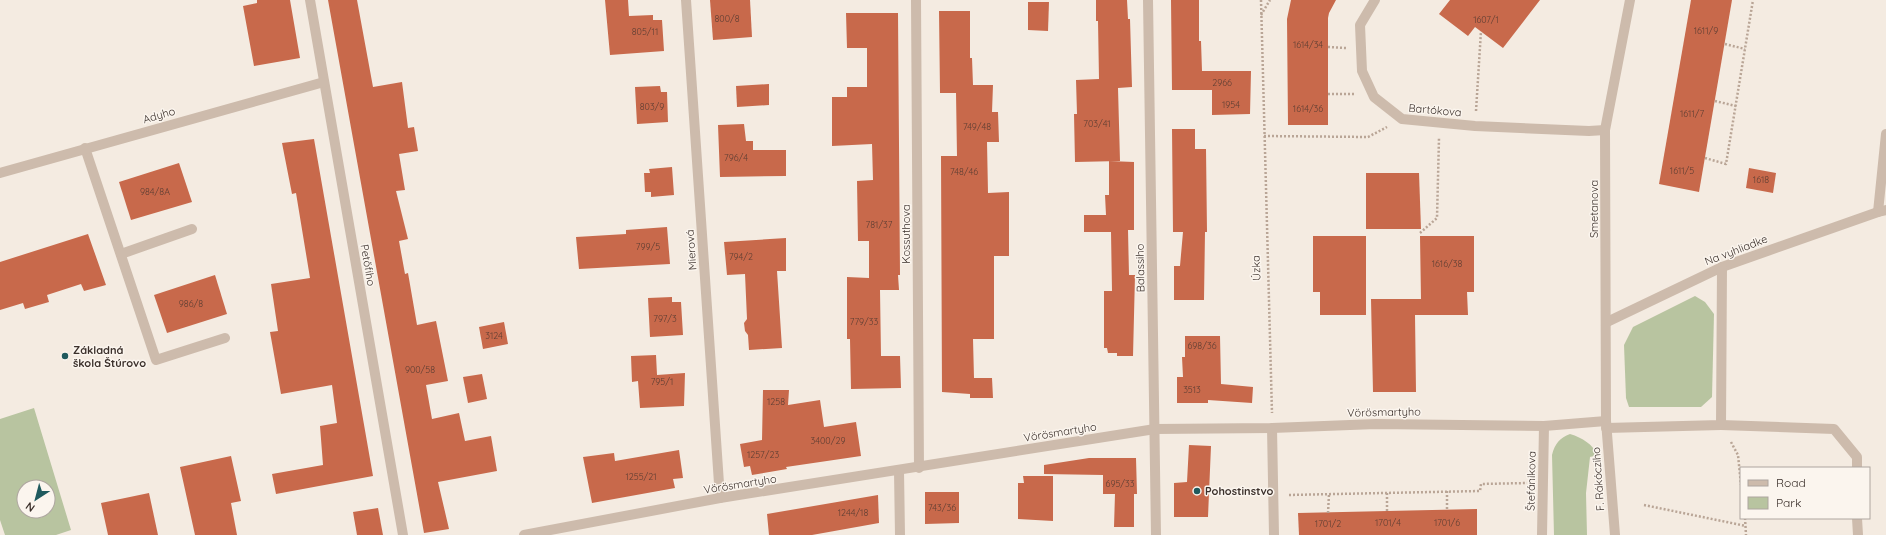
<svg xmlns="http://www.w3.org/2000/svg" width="1886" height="535" font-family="Quicksand,sans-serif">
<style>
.green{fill:#b8c4a0;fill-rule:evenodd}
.building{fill:#c8694b}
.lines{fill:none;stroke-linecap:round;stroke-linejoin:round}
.path{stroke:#b9a596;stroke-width:2.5;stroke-dasharray:2 2;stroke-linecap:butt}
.minor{stroke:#cdbbac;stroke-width:10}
.poi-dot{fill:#1f5a5e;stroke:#fbf5ee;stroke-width:1.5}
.labels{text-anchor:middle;stroke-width:3;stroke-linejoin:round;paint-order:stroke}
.number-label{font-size:9px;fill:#5e3e33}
.street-label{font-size:11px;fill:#3b302b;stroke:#fbf5ee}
.poi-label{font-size:11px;font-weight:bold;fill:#3b302b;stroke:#fbf5ee;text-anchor:start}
</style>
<rect width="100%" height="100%" fill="#f4ebe1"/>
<!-- green -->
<g class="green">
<path d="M1695,296L1705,302L1714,314L1712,397L1701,407H1629L1626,398L1624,345L1633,327Z"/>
<path d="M34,408L71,530L56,535H5L0,520V419ZM24,487H48V511H24Z"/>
<path d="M1570,434C1583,438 1592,444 1598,455L1590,457L1586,493L1587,535H1554L1552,455C1555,443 1560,438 1570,434Z"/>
</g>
<!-- building -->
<g class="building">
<path d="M257,0H290L300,58L254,66L243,6L257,3Z"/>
<path d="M328,0H357L373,87L402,82L408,128L414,127L418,151L399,154L405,190L396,191L408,239L399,241L405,274L408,273L417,325L436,321L448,381L426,385L432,419L459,413L465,441L491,436L497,471L438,482L449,529L424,533Z"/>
<path d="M605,0H628L629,16L653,15V20H662L664,51L610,55Z"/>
<path d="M710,0H750L752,37L713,40Z"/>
<path d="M1096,0H1127L1128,19H1130L1132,87L1118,88L1120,161L1075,162L1074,114H1077L1076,80L1099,79L1098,21H1096Z"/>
<path d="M1171,0H1199V41H1201L1202,71H1251L1250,114L1212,115V90H1172Z"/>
<path d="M1291,0H1336L1329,13L1328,18V125H1288L1287,19Z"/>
<path d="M1450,0H1540L1503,48L1475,27L1468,36L1439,14Z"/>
<path d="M1691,0H1732L1699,192L1659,184Z"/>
<path d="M1028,2H1049L1048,31L1028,30Z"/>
<path d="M939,11H970V58H972L973,85H993L992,112H998L999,142H987L988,193L1009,192V256H994V339H973L974,378H992L993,398H970V394L942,392L941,156H957L956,93H940Z"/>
<path d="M846,13H898L900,275H898L899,290H880L881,356H900L901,388L851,389L850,339H847V277L869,278V241H858L857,181L873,180L872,144L832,146V97H847V87H867V48H847Z"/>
<path d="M769,84V105L737,107L736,86Z"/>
<path d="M660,86L661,92H667L668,122L637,124L635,87Z"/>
<path d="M744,124L746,141H753V150H786V176L720,177L718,125Z"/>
<path d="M1172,129H1195V149H1206L1207,232H1205L1204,300H1174V266H1180L1183,232H1173Z"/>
<path d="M314,139L373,476L276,494L272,474L323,465L320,426L337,423L332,385L281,394L270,332L278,331L271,284L310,278L296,193L292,194L282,143Z"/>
<path d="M1109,161L1134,162V230H1128L1129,275H1135L1133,356H1117V353H1108L1107,348H1104V291H1112L1111,232H1084V215H1106L1105,195H1109Z"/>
<path d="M179,163L192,202L131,220L119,182Z"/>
<path d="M672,167L674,195L651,197V192H645L644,173H650L649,169Z"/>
<path d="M1749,168L1776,173L1773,193L1746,188Z"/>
<path d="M1366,173H1419L1421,229H1366Z"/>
<path d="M667,227L670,264L579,269L576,237L626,234V230Z"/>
<path d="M88,234L106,285L84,291L81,284L47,295L49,302L25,309L23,303L0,310V262Z"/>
<path d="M1313,236H1366V315H1320V292H1313Z"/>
<path d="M1420,236H1474V292H1467L1468,315H1415L1416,392H1373L1371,299H1421Z"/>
<path d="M786,238V271H777L782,348L749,350L748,335L745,331L744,323L747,319L745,274L727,275L724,242Z"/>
<path d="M215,275L227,314L167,333L154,295Z"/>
<path d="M672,297V302H681L683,335L650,337L648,298Z"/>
<path d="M504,322L508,344L483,349L479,327Z"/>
<path d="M1185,336H1220L1221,384L1253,387L1252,403L1208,400V403H1177V377H1183L1182,357H1185Z"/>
<path d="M656,355L657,375L685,373L684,406L640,408L638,381L632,382L631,356Z"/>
<path d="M482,374L487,399L468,403L463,377Z"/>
<path d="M763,390H789L788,405L820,400L824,427L856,422L861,456L786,467L787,469L752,475L750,466L744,467L740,444L762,440Z"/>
<path d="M1189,445L1211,446L1208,517H1174V483L1187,482Z"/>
<path d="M679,450L683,478L673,479L675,488L592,503L583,457L614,453L615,461Z"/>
<path d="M231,456L241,501L231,503L237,535H195L180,467Z"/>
<path d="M1089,458H1136L1137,494H1134V527H1114L1115,494H1103V475L1044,474V465Z"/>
<path d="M1023,476H1053V521L1018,519V483H1024Z"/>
<path d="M925,492H959V523L925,524Z"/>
<path d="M149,493L158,535H108L101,503Z"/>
<path d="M878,495L879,523L812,535H769L767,514Z"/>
<path d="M378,508L383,535H357L353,512Z"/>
<path d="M1477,509V535H1299L1298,513Z"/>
</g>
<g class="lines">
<!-- path -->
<g class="path">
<path d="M1261,0L1272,413"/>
<path d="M1261,15L1270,0"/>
<path d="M1725,44L1745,49"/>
<path d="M1328,47L1346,48"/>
<path d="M1328,94H1355"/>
<path d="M1715,101L1736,106"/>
<path d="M1476,111L1481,31"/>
<path d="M1264,136L1368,137L1387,127"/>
<path d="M1705,158L1726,164L1753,0"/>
<path d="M1420,233L1437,218L1439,138"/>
<path d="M1731,442L1738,455L1741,485"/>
<path d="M1447,491V510"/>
<path d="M1289,495L1480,491L1481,484L1527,483"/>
<path d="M1644,505L1746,526"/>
<path d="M1387,511V492"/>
<path d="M1328,513L1329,494"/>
<path d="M1745,518L1746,535"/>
</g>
<!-- minor -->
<g class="minor">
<path d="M310,0L403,535"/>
<path d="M686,0L720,498"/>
<path d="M916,0L919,468"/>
<path d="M1148,0L1156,535"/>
<path d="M1375,0L1360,25L1362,71L1374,97L1402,119L1475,126L1589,131L1605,130"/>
<path d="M85,148L156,360L225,338"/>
<path d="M0,173L324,82"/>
<path d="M1878,212L1886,134"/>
<path d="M121,254L192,229"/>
<path d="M1607,322L1722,267L1878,212L1886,210"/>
<path d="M1721,425L1834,429L1857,457V468"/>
<path d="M1272,428L1274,535"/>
<path d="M1606,428L1721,425L1722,267"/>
<path d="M899,471L900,535"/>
<path d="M1857,518L1858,535"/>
<path d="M524,535L720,498L1155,429L1272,428L1376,424L1544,426L1606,421"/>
<path d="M1542,535L1544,426"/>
<path d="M1615,535L1606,421L1605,130L1630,0"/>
</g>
</g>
<!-- markers -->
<g class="poi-dot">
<circle cx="65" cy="356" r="4"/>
<circle cx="1197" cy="491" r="4"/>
</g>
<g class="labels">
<!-- number labels -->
<g class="number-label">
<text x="727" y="22">800/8</text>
<text x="1486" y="23">1607/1</text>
<text x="1706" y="34">1611/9</text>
<text x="645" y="35">805/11</text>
<text x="1308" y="48">1614/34</text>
<text x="1222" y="86">2966</text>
<text x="1231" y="108">1954</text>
<text x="652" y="110">803/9</text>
<text x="1308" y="112">1614/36</text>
<text x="1692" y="117">1611/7</text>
<text x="1097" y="127">703/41</text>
<text x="977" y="130">749/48</text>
<text x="736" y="161">796/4</text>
<text x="1682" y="174">1611/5</text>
<text x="964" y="175">748/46</text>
<text x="1761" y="183">1618</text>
<text x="155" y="195">984/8A</text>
<text x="879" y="228">781/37</text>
<text x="648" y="250">799/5</text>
<text x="741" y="260">794/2</text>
<text x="1447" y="267">1616/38</text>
<text x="191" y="307">986/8</text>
<text x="665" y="322">797/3</text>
<text x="864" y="325">779/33</text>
<text x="494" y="339">3124</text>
<text x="1202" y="349">698/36</text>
<text x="420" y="373">900/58</text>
<text x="662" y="385">795/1</text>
<text x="1192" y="393">3513</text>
<text x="776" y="405">1258</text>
<text x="828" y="444">3400/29</text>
<text x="763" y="458">1257/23</text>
<text x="641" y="480">1255/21</text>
<text x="1120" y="487">695/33</text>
<text x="942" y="511">743/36</text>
<text x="853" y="516">1244/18</text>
<text x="1388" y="526">1701/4</text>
<text x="1447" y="526">1701/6</text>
<text x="1328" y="527">1701/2</text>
</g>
<!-- street labels -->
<g class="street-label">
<text transform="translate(1435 110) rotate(5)" y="4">Bartókova</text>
<text transform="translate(159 115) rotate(-16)" y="4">Adyho</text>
<text transform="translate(1594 209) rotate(-90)" y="4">Smetanova</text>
<text transform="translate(906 234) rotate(-90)" y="4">Kossuthova</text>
<text transform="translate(691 250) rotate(-94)" y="4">Mierová</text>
<text transform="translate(1736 250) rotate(-21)" y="4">Na vyhliadke</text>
<text transform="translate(368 265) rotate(80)" y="4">Petőfiho</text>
<text transform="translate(1140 268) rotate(-91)" y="4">Balassiho</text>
<text transform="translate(1256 268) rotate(-92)" y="4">Úzka</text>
<text transform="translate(1384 412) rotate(-1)" y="4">Vörösmartyho</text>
<text transform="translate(1060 432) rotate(-9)" y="4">Vörösmartyho</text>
<text transform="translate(1598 479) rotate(-94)" y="4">F. Rákócziho</text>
<text transform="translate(1531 481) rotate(-89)" y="4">Štefánikova</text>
<text transform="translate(740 484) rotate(-9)" y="4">Vörösmartyho</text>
</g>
<!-- poi labels -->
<g class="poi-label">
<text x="73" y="354">Základná<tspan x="73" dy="13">škola Štúrovo</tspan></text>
<text x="1205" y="495">Pohostinstvo</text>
</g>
</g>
<!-- legend -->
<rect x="1740" y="467" width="130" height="52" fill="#fbf5ee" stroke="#aea6a0"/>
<rect x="1748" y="480" width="20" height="6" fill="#cdbbac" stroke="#aea6a0"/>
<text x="1776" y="487" font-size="12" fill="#3b302b">Road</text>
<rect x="1748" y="497" width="20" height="12" fill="#b8c4a0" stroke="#aea6a0"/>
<text x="1776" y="507" font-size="12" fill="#3b302b">Park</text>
<!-- north arrow -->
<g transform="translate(36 499) rotate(216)"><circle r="19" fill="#fbf5ee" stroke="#aea6a0"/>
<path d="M0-3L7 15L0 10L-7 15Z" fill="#1f5a5e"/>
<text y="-6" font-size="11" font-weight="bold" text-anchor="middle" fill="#3b302b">N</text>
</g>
</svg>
